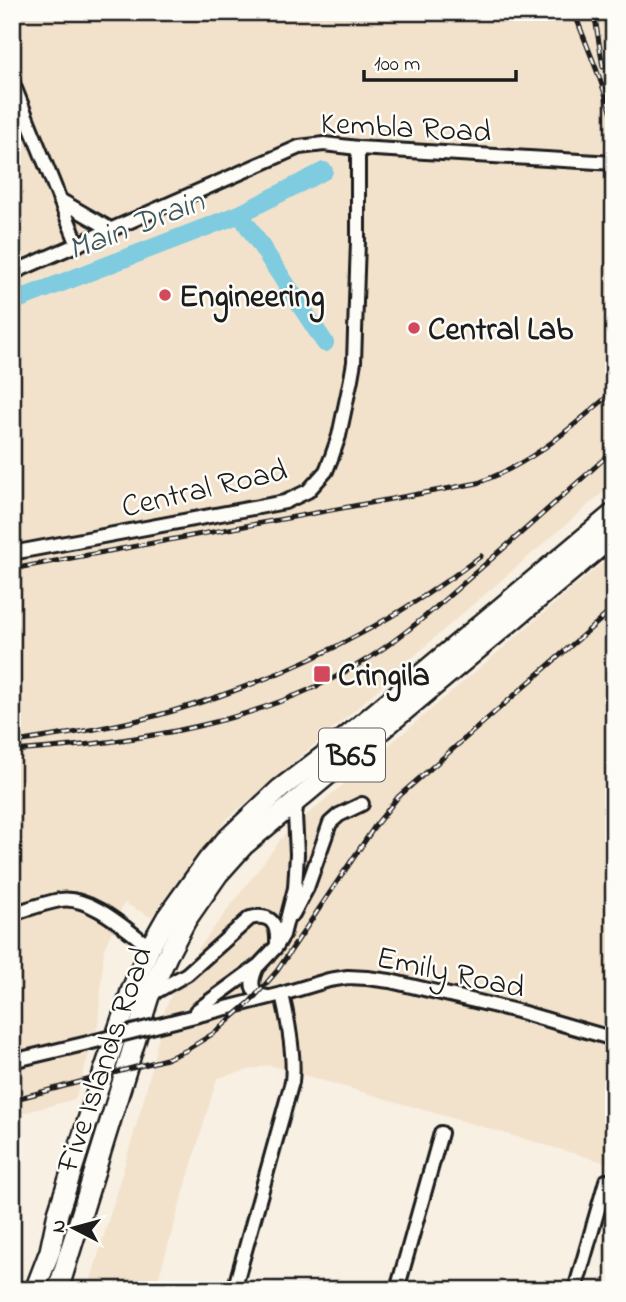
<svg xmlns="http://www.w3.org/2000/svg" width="626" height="1302" font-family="'Indie Flower',sans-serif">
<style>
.built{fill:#f2e2cc}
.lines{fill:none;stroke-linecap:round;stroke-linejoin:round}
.river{stroke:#7fcbdf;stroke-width:18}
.street-casing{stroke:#1c1c1c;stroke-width:18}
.primary-casing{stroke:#1c1c1c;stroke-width:24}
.street{stroke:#fdfcf7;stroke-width:12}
.primary{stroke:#fdfcf7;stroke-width:19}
.rail-casing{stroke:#1c1c1c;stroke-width:5}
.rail{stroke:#fdfcf7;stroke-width:2.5;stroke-dasharray:8;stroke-linecap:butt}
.street-bridge-casing{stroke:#1c1c1c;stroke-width:18;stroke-linecap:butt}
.street-bridge{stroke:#fdfcf7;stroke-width:12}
.poi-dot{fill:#d1495b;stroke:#fdfcf7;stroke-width:2.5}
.labels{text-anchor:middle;stroke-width:5;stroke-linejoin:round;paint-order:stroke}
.shield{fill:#fdfcf7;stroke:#605f5e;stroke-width:2}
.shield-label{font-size:30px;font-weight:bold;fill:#1c1c1c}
.street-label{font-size:32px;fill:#1c1c1c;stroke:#fdfcf7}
.poi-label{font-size:32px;font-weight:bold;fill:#1c1c1c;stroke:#fdfcf7;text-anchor:start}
.water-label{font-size:33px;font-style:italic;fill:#3f5960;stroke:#fdfcf7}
</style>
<rect width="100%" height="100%" fill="#f8f0e3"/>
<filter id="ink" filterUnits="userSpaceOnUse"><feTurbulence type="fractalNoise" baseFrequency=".0143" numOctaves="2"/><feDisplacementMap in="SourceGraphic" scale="14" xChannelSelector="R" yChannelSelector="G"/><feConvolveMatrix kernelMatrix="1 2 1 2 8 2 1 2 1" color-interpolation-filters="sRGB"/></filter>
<g filter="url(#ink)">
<!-- built -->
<g class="built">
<path d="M12,12H614V483L433,639L355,710L228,818L151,917L124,903L104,949L98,1025L75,1099L12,1116Z"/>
<path d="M614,553V1165L269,1065L217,1078L155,1290H88L145,1095L165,1009L183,969L287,831L340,787Z"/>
</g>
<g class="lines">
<!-- river -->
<g class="river">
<path d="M240,214L325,343"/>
<path d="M12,302L240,214L324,171"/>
</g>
<defs>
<g id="street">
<path d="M12,81L78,245"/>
<path d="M60,200L112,230"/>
<path d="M12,273L299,147L324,144L358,148L614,163"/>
<path d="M12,553L285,502L308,491L326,471L332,456L339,436L351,379L354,362L358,241V148"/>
<path d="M12,914C28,909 44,903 60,900C90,895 127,930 150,947"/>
<path d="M293,914L307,888L330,823L339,815L362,804"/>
<path d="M256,969C250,983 250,994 267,997"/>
<path d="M150,995L187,974L250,918C270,913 278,923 277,943"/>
<path d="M196,1011L259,965L276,947L283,935L295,888L297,854L295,815L297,800"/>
<path d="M167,1023L282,994L329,980L348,977L367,978L390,981L517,1011L614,1039"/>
<path d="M12,1061L88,1043"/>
<path d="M234,1290L292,1082C295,1055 288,1020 282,994"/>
<path d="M397,1290L441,1133"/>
<path d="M575,1290L606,1181"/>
</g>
<g id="primary">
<path d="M35,1290L50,1251L58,1213L98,1089L132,989L150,947L167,917L208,860L225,841L280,789L326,754L614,513"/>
<path d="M58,1290L149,996L167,956L186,920L218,874L244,845L614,535"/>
</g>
</defs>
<!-- street casing -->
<use href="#street" class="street-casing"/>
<!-- primary casing -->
<use href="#primary" class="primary-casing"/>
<!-- street -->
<use href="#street" class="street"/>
<!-- primary -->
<use href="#primary" class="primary"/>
<defs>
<g id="rail">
<path d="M574,12L597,71L614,119"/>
<path d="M594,12L603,67"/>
<path d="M12,569L478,483C535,462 569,429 614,391"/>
<path d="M16,742C68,734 122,726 173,711C284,678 389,626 481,556"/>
<path d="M12,751C135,743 266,724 372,656C409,632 442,602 475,573C522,533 568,491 614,450"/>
<path d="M12,1100L166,1059L185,1051L214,1033L250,1002L277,971L375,826L398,797L614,608"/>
</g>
</defs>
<!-- rail casing -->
<use href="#rail" class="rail-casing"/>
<!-- rail -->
<use href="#rail" class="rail"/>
<defs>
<path id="street-bridge" d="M88,1043L167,1023"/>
</defs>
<!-- street-bridge casing -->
<use href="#street-bridge" class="street-bridge-casing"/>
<!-- street-bridge -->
<use href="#street-bridge" class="street-bridge"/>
</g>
</g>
<!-- markers -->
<g class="poi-dot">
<circle cx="165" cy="295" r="7"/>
<circle cx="414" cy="328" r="7"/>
<rect x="313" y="665" width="18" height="18" rx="3.5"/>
</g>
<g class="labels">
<!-- shield labels -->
<rect class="shield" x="319" y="728.5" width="66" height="53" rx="5"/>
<g class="shield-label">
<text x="352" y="765">B65</text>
</g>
<!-- street labels -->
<g class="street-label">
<text transform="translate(406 126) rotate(3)" y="11">Kembla Road</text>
<text transform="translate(204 487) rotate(-13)" y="11">Central Road</text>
<text transform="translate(451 971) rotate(12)" y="11">Emily Road</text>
<text transform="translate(103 1059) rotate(-71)" y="11">Five Islands Road</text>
</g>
<!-- poi labels -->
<g class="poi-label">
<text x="179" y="306">Engineering</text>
<text x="428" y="339">Central Lab</text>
<text x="338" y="685">Cringila</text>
</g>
<!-- water labels -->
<g class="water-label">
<text transform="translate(135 223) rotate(-21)" y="12">Main Drain</text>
</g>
</g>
<!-- margin -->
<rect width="626" height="1302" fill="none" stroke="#fdfcf7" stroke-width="42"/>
<rect x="21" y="21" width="584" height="1260" fill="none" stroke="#1c1c1c" stroke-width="2.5" filter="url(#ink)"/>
<!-- north arrow -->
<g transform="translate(74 1228) rotate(276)" stroke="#fdfcf7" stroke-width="5" paint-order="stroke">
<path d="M0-5L12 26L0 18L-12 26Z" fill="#1c1c1c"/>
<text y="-10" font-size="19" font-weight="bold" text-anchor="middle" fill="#1c1c1c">N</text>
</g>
<!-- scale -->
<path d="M364 70v10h152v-10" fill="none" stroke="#1c1c1c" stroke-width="3.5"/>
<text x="374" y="70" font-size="21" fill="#1c1c1c" stroke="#fdfcf7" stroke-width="5" paint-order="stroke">100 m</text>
</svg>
